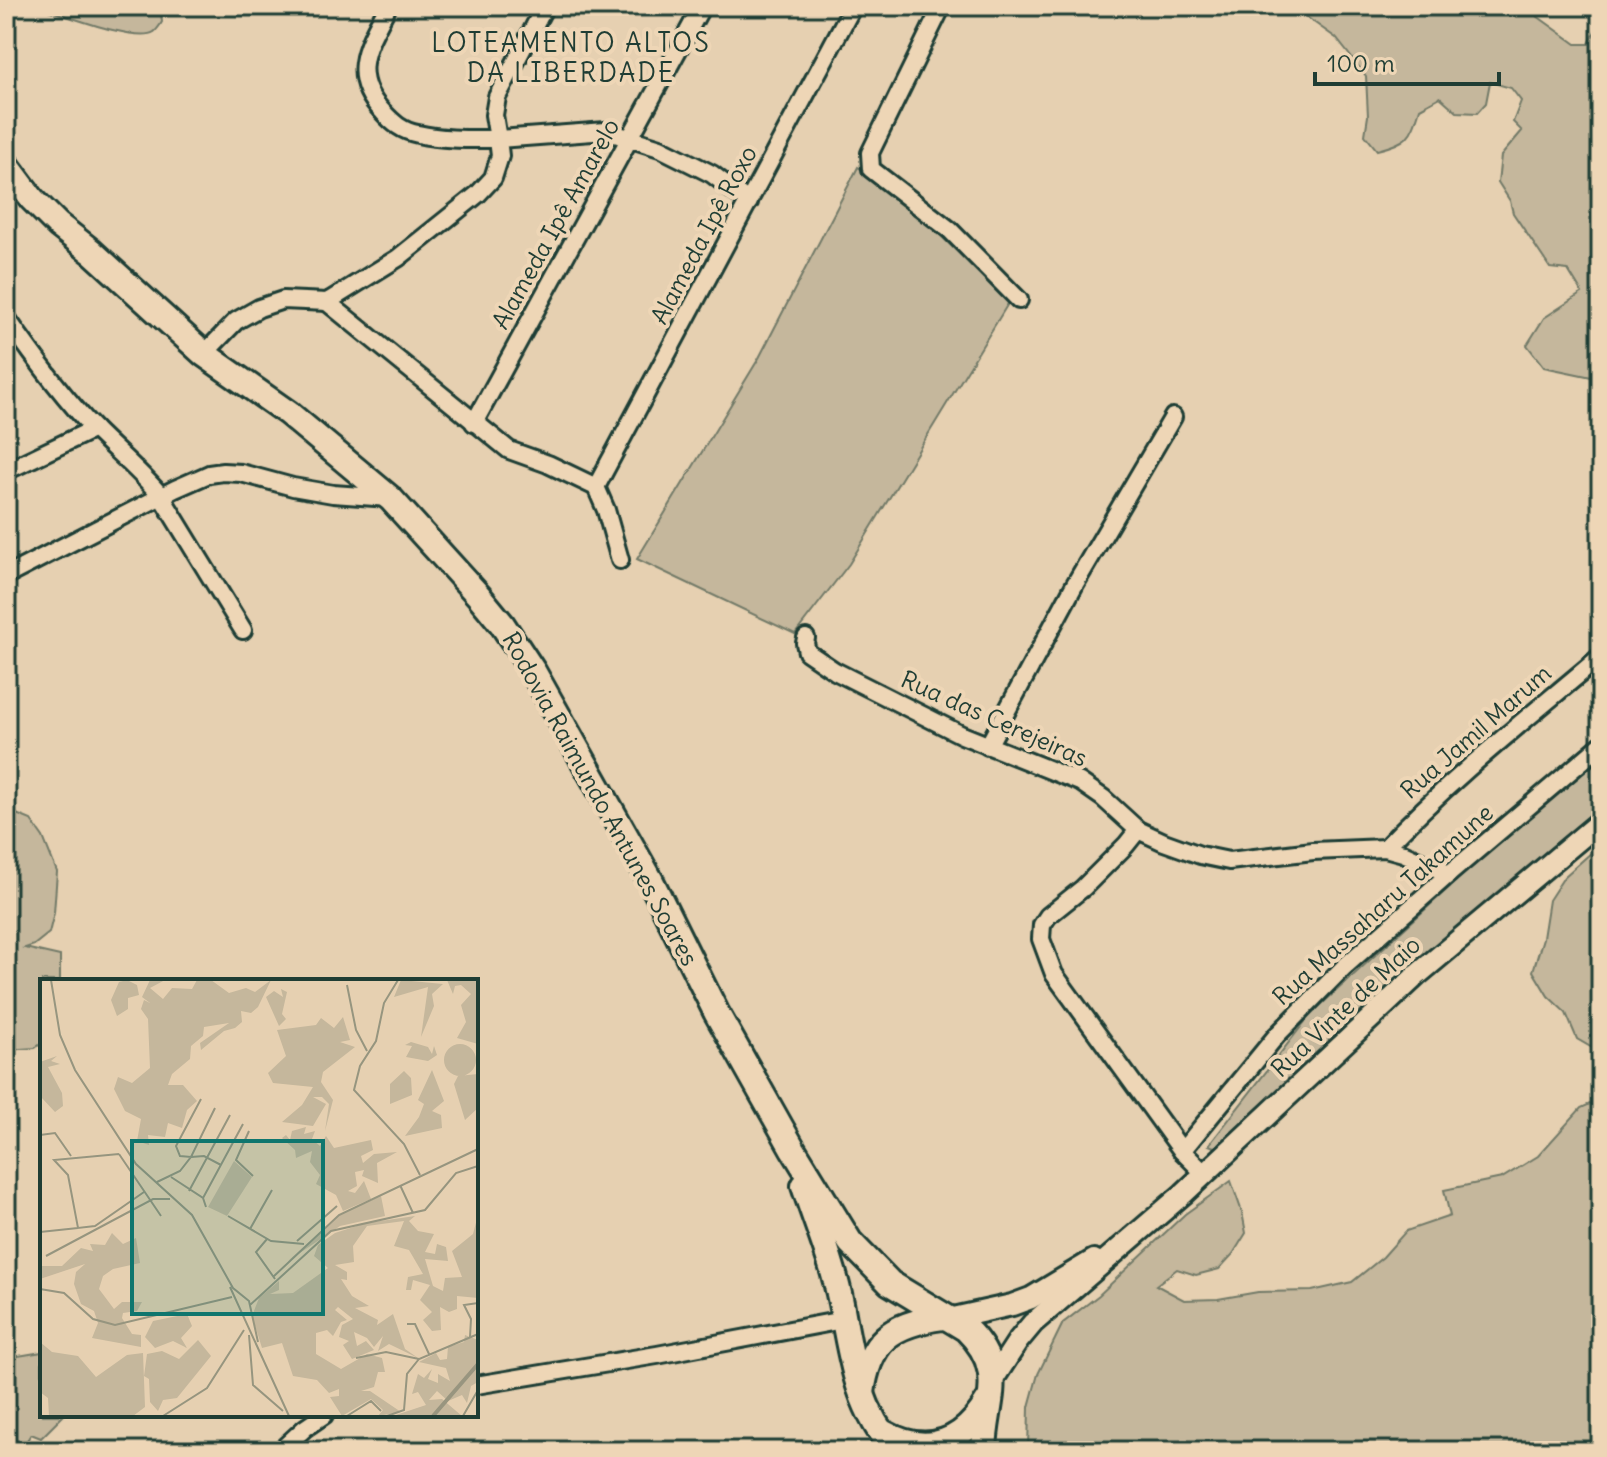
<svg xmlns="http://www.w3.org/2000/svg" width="1607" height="1457" font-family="Delius,sans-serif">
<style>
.green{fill:#c5b79c;stroke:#727a68;stroke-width:2}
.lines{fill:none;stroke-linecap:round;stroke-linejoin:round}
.minor-casing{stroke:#1f3d34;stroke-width:22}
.major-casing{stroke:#1f3d34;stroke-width:26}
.highway-casing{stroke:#1f3d34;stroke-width:30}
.minor{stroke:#eed6b6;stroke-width:16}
.major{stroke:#eed6b6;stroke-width:20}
.highway{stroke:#eed6b6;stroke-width:24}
.labels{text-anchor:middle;stroke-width:8;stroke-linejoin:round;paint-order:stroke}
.street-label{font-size:24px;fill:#1f3d34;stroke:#eed6b6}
.neighbourhood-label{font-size:26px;letter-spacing:2px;fill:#1f3d34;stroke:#eed6b6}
.inset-river{fill:none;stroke:#98957f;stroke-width:4}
.inset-road{fill:none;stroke:#96957f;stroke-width:2}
.view{fill:#0f766e;fill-opacity:0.15;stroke:#0f766e;stroke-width:4}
.inset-edge{fill:none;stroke:#1f3d34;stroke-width:4}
</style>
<rect width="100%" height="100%" fill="#e6d0b1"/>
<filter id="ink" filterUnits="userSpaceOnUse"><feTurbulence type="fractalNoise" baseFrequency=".0125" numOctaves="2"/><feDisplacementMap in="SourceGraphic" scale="16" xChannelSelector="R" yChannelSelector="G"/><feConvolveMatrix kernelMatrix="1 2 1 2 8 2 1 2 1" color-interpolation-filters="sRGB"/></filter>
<g filter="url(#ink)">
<!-- green -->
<g class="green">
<path d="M43,6H153L161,14L162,22C161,24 156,31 154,32C138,43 68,16 48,10Z"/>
<path d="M1291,6H1523L1576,44H1589L1601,19V379L1544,367L1527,345L1544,318L1582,293L1568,270L1550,268L1513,213L1510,201L1498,182L1501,156L1522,131L1513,122L1521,101L1511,88L1490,82L1486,103L1477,113L1457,112L1440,97L1420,108C1411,138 1408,142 1377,150L1365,135L1368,116L1366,76L1336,38Z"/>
<path d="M858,167L907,203L1009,302L849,564L795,634L637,559L759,358Z"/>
<path d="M1601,755V812L1219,1149L1209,1145L1311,1014L1466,872Z"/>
<path d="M14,813L31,820L43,837L57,872L54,913L49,933L34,945L25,948L60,956V981H42V1043L35,1048L6,1050V816Z"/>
<path d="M1601,844V1053L1577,1039L1566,1013L1548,996L1533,971L1543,938L1549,900L1564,877Z"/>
<path d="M1601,1099V1451H1028L1029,1407L1038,1374L1063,1323L1099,1295L1185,1214L1231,1181L1242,1212L1246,1233L1233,1254L1219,1269L1196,1275L1177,1269L1156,1285L1184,1300L1218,1299L1258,1292L1312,1291L1352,1282L1383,1257L1406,1231L1450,1216L1444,1190L1502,1178L1538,1156L1581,1108Z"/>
<path d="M42,1352V1415H64L41,1438L31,1434L26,1442H6V1358Z"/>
</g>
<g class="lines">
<defs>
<g id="minor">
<path d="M388,6C368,44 347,75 383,112C393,123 402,131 418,134C444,140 472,139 498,139L494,115L497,97L545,6"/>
<path d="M942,6L870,153L871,169L950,230L1019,300"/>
<path d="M327,302L509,450L548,464L596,487L606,510L620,560"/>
<path d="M6,317C33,356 62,396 95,430C117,452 141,472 161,496L243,630"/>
<path d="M204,354L236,321L259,308L283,300L327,302L398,258L478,194L493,178L500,156L498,139L606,131L660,148L712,174L749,202"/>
<path d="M474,423L702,6"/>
<path d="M6,471L94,429"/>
<path d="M596,487L853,6"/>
<path d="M6,576L175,489L209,474L223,472L241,473L293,487L333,494L389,498"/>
<path d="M806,638L805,643L807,652L835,671L962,735L1080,782L1103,798L1138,830L1164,842L1200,855L1229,861L1313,851L1385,848L1403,853L1449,874"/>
<path d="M988,746L1075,584L1173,417"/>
<path d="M1138,830L1126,845L1083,888L1048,916L1042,925L1041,939L1054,974L1182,1151L1205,1174"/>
<path d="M1385,848C1451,778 1528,718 1601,656"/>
<path d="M1182,1151L1277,1035L1344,967L1449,874L1601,745"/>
<path d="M476,1385L657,1355L843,1320"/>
<path d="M280,1451L305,1428L324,1415"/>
</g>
<g id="major">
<path d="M949,1319L1012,1305L1031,1298L1094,1260"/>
<path d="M992,1381L1018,1341L1033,1323L1183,1194L1417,975L1601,821"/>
</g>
<g id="highway">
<path d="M6,164L32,199L58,225L92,252L204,354L288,413L391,499L479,596L502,624L533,671L651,881L716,1012L793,1149L850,1242L890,1283L966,1329C1009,1371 985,1401 984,1451"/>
<path d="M804,1186C817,1225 833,1263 841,1303C851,1357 857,1408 895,1451"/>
<path d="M862,1393C869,1340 891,1324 943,1317"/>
<path d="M882,1432C926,1457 963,1444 988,1401"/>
</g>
</defs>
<!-- minor casing -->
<use href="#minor" class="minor-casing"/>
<!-- major casing -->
<use href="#major" class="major-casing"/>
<!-- highway casing -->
<use href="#highway" class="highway-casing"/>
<!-- minor -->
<use href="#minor" class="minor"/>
<!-- major -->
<use href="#major" class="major"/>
<!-- highway -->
<use href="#highway" class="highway"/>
</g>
</g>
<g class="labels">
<!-- street labels -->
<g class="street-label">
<text transform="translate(556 224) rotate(-61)" y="8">Alameda Ipê Amarelo</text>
<text transform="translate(704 235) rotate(-62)" y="8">Alameda Ipê Roxo</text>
<text transform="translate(994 719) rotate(24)" y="8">Rua das Cerejeiras</text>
<text transform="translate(1476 732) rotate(-41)" y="8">Rua Jamil Marum</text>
<text transform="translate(600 799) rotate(61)" y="8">Rodovia Raimundo Antunes Soares</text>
<text transform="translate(1383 905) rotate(-42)" y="8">Rua Massaharu Takamune</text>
<text transform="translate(1346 1007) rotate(-43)" y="8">Rua Vinte de Maio</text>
</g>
<!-- neighbourhood labels -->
<g class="neighbourhood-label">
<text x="571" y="52">LOTEAMENTO ALTOS<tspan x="571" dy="30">DA LIBERDADE</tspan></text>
</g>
</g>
<!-- overview -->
<g transform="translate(40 979)">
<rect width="438" height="438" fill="#e6d0b1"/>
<path d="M87,1L97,6L99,16L88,19V30L77,37L71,21L79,3ZM110,1H125L110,9L123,20L132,9L152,10L157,1H171L189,14L206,9L215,13L231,1L218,28L211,34L201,32L202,43L195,49L184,52L161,71L160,64L189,44L164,48L163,57L151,67L150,80L132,95L128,106H143L157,122L147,131L142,149L128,144L125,158L108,156L109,166L97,162L101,140L85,132L74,110L78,98L92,104L110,89L108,40L101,30L104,21L110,24L102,18ZM361,1L403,5L392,15L394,27L381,58L388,8L354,18ZM407,1H438V65L417,59L426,43L421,26L431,15L421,6L415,7L413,15ZM241,10L247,13L242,35L246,40L239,47L226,18L234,12L243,18ZM303,38L310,61L300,63L315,68L283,93L281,103L293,121L285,152L289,125L282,118H273L286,125L273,147L242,143L262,126L273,108L233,104L228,94L246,77L237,51L276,46L281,39L294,49ZM371,63L388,68L392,75L394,67L397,76L388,82L366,78L372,67L365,66ZM404 81a16 16 0 1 1 32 0a16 16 0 1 1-32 0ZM17,77L11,82L20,85L8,88L22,114L23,127L15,133L0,117V83ZM392,91L404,122L392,132L401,136L402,149L365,157L379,138L384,125L378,121ZM364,92L371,99L372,116L350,125V105ZM438,95V129L425,141L414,105L418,97ZM266,148L264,155L275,152L272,160L280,167L286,157L294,169L331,161L333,171L321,177L323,184L334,175L357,173L337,184L338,204L322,197L324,191L315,193L317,207L308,212L315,214L324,202L331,220L303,232L296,216L276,205L280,196L270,183L272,172L256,179L255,171L242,159L246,156L250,161L252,152ZM194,182L212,198L187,237L168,228ZM341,217L345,237L300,247L248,282L299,236ZM438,236V319L417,317V330L409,333L400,328L401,351L392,352L383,341L392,333L380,321L390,306L373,301L371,311H366L368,298L383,295L369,271L354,267L364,242L327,247L313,267L314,283L295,286L307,293V301L301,300L312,317L329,327L315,329L338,341L337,346L353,335L365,370L378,379L349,365L338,372L343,357L334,368L327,359L314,353L317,367L326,362L334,371L312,380L303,366L309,362L299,358L302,346L313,340L298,328L295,331L307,341L301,343L293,357L287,351L276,354V375L301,390L327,375L342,379L345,393H338L334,408L321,412H330L361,433L338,437L343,431L331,420L302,437L290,418L299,417V410L289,414L277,401L253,397L242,364L222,369L212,337L219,319L239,302V311L230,315L253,314L288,289L274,277L278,266L295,254L326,244L375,237L369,242L378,252L394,255L385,273L395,275L397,265L406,268L408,282L385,280L393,307L403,312L405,299L422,298L412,272L433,255ZM72,254L83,265L96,259L100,284L73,290L63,297L59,310L74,330L82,323H102L97,332L83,334L82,339L92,355L101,356V368L52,359L58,344L54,332L41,325L34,305L36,293L45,285L0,300V287H22L41,269L53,272L50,265L65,266ZM147,335L152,347L141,359L147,369L133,362L115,369L105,358L113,342ZM425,356L438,361V403L431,407L427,424L422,416L408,422L397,412L389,421L402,420L422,437H353L386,426L378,413L372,415L378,395L384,399L392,390L388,400L398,404V395L410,402L406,389L379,383L396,374L400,381L407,380L408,368L424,363ZM158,361L171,377L137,419L123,421L118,432L110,423L109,400L104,397L107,375L122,372L139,380ZM0,363L12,373L38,377L56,398L87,376L103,374L105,428L93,437H9L8,419L0,413Z" fill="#c5b79c"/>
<path class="inset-river" d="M393,437L438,385"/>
<path class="inset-road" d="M11,1L20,56L35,91L96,185L152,236L193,309L209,322L218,363M358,1L344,24L336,62L320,87L314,111L364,165L380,196M307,6L316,51L327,72M161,120L136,167L140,177L151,178L175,129M209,152L196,181L213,197M0,156L15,154L31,177M79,175L14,181L28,196L38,249L55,247L104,213M79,175L121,237M131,198L163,219L166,228M117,203L140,192L151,178L164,177L181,186M360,206L373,234M149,212L190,136M163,219L203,145M188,237L231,262L264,265M210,250L232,211M0,253L38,249M227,260L216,273L235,300M257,262L297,227M6,277L113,220H130M233,298L299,236L438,170M190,308L249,437M0,310L24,314L53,340L75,346L192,318M210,326L291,252L385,231L416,194L438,187M367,345H375L389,375M209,356L213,406L243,432M430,358L431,340L424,326L438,324M316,379L346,373L379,380M123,437L167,409L204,351M307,437L331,422L341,432M347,437L364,431L367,395L379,380L438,355M423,437L438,411"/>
<path class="view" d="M92,162H283V335H92Z"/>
<rect width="438" height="438" class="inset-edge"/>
</g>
<!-- margin -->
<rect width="1607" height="1457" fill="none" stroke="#eed6b6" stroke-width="32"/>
<rect x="16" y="16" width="1575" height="1425" fill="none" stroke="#1f3d34" stroke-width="3" filter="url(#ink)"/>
<!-- scale -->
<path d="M1315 72v12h184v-12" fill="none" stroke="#1f3d34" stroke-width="4"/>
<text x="1327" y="72" font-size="24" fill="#1f3d34" stroke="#eed6b6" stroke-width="6" paint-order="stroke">100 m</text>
</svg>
